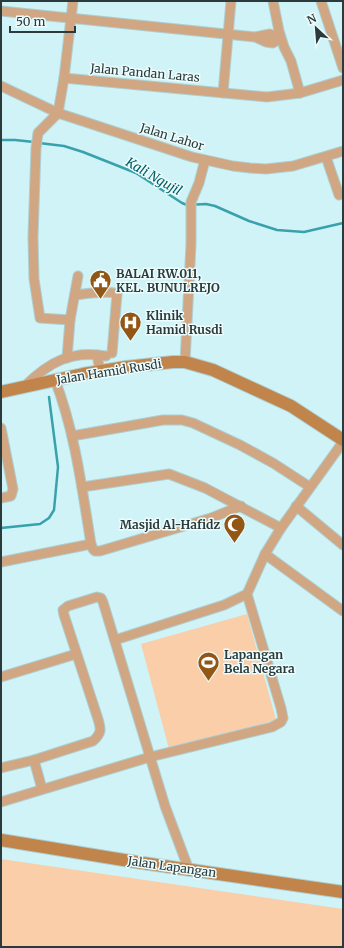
<svg xmlns="http://www.w3.org/2000/svg" width="344" height="948" font-family="Merriweather,serif">
<style>
.green{fill:#facea8}
.lines{fill:none;stroke-linecap:round;stroke-linejoin:round}
.stream{stroke:#38a1ac;stroke-width:2.5}
.street-casing{stroke:#aeced1;stroke-width:11}
.secondary-casing{stroke:#aeced1;stroke-width:14}
.street{stroke:#d0a782;stroke-width:9}
.secondary{stroke:#c1844a;stroke-width:12}
.labels{text-anchor:middle;stroke-width:3;stroke-linejoin:round;paint-order:stroke}
.street-label{font-size:12px;fill:#2b3a3b;stroke:#edfcfd}
.poi-label{font-size:12px;font-weight:bold;fill:#2b3a3b;stroke:#edfcfd;text-anchor:start}
.water-label{font-size:13px;font-style:italic;fill:#015e66;stroke:#edfcfd}
</style>
<rect width="100%" height="100%" fill="#cff3f7"/>
<!-- green -->
<g class="green">
<path d="M247,614L276,720L169,749L141,644Z"/>
<path d="M1,859L343,909V947H1Z"/>
</g>
<g class="lines">
<!-- stream -->
<g class="stream">
<path d="M1,140H15L34,142"/>
<path d="M39,143L64,146L83,152L136,173L182,203L187,205L206,204L215,206L249,221L277,230L304,232L343,223"/>
<path d="M1,528L40,524L49,518L54,510L58,467L49,397"/>
</g>
<defs>
<g id="street">
<path d="M273,1L279,31L284,47L291,61L300,93"/>
<path d="M321,1L343,68"/>
<path d="M1,11L255,37L270,34L275,36L277,40L276,41L273,43L266,42L255,37"/>
<path d="M64,78L267,97L300,93L343,80"/>
<path d="M1,86L58,113L192,157L233,166L250,168L266,169L293,166L343,151"/>
<path d="M223,93L231,1"/>
<path d="M58,113L38,133L36,148L33,237L34,279L40,318L70,320"/>
<path d="M58,113L64,78L73,1"/>
<path d="M326,157L339,195"/>
<path d="M75,295C85,294 108,290 117,294L112,353"/>
<path d="M97,355L100,371"/>
<path d="M67,358L70,320L78,276"/>
<path d="M185,362L191,244V202L199,183L205,160"/>
<path d="M55,380C75,432 82,489 91,544L93,549L95,551H100L211,518L241,506"/>
<path d="M25,386C49,362 71,350 106,356"/>
<path d="M1,428L13,489L11,496L1,498"/>
<path d="M72,436L163,420H182L193,423L240,445L273,463L310,487"/>
<path d="M82,487L169,474L205,488L281,528"/>
<path d="M296,506L343,545"/>
<path d="M265,554L343,611"/>
<path d="M1,562L91,544"/>
<path d="M115,640L224,605L247,594L265,554L281,528L343,442"/>
<path d="M1,677L76,654"/>
<path d="M1,768L34,760"/>
<path d="M42,789L34,760L93,741C102,733 101,729 98,719L64,615L63,610L68,606L97,597L101,598L103,602L165,806L189,870"/>
<path d="M1,802L150,757L272,727L281,722L283,718L281,708L247,594"/>
</g>
<g id="secondary">
<path d="M1,392L83,374L126,367L173,362H185L213,370L291,406L343,440"/>
<path d="M1,840L136,862L343,892"/>
</g>
</defs>
<!-- street casing -->
<use href="#street" class="street-casing"/>
<!-- secondary casing -->
<use href="#secondary" class="secondary-casing"/>
<!-- street -->
<use href="#street" class="street"/>
<!-- secondary -->
<use href="#secondary" class="secondary"/>
</g>
<!-- icons -->
<defs>
<symbol id="civic-pin" viewBox="-11 -11 22 30"><path d="M0 17L-7.5 6A9.5 9.5 0 1 1 7.5 6Z" fill="#925715" stroke="#edfcfd"/><path d="M-.6-6.5H3V-4.5H.6V-3L4-1V1h2V6H-6V1h2V-1L-.6-3ZM-1.2 2.5V6h2.4V2.5Z" fill="#fff"/></symbol>
<symbol id="hospital-pin" viewBox="-11 -11 22 30"><path d="M0 17L-7.5 6A9.5 9.5 0 1 1 7.5 6Z" fill="#925715" stroke="#edfcfd"/><path d="M-5-5h3v3.5h4V-5h3V5h-3V1.5h-4V5h-3Z" fill="#fff"/></symbol>
<symbol id="mosque-pin" viewBox="-11 -11 22 30"><path d="M0 17L-7.5 6A9.5 9.5 0 1 1 7.5 6Z" fill="#925715" stroke="#edfcfd"/><path d="M3.5-4.9A6 6 0 1 0 3.5 4.9A5 5 0 1 1 3.5-4.9Z" fill="#fff"/></symbol>
<symbol id="stadium-pin" viewBox="-11 -11 22 30"><path d="M0 17L-7.5 6A9.5 9.5 0 1 1 7.5 6Z" fill="#925715" stroke="#edfcfd"/><path d="M0-5a6.5 5 0 1 0 0 10a6.5 5 0 1 0 0-10ZM-3.5-1.8h7v3.6h-7Z" fill="#fff"/></symbol>
</defs>
<g fill-rule="evenodd">
<use href="#civic-pin" x="88" y="268" width="25" height="34"/>
<use href="#hospital-pin" x="118" y="310" width="25" height="34"/>
<use href="#mosque-pin" x="222" y="512" width="25" height="34"/>
<use href="#stadium-pin" x="196" y="650" width="25" height="34"/>
</g>
<g class="labels">
<!-- street labels -->
<g class="street-label">
<text transform="translate(145 73) rotate(5)" y="4">Jalan Pandan Laras</text>
<text transform="translate(172 137) rotate(17)" y="4">Jalan Lahor</text>
<text transform="translate(109 372) rotate(-9)" y="4">Jalan Hamid Rusdi</text>
<text transform="translate(172 867) rotate(8)" y="4">Jalan Lapangan</text>
</g>
<!-- poi labels -->
<g class="poi-label">
<text x="116" y="278">BALAI RW.011,<tspan x="116" dy="14">KEL. BUNULREJO</tspan></text>
<text x="146" y="320">Klinik<tspan x="146" dy="14">Hamid Rusdi</tspan></text>
<text x="220" y="529" text-anchor="end">Masjid Al-Hafidz</text>
<text x="224" y="659">Lapangan<tspan x="224" dy="14">Bela Negara</tspan></text>
</g>
<!-- water labels -->
<g class="water-label">
<text transform="translate(154 176) rotate(30)" y="5">Kali Ngujil</text>
</g>
</g>
<!-- border -->
<rect width="344" height="948" fill="none" stroke="#2b3a3b" stroke-width="4"/>
<!-- north arrow -->
<g transform="translate(316 28) rotate(334)" stroke="#edfcfd" stroke-width="3" paint-order="stroke">
<path d="M0-3L7 15L0 10L-7 15Z" fill="#2b3a3b"/>
<text y="-6" font-size="11" font-weight="bold" text-anchor="middle" fill="#2b3a3b">N</text>
</g>
<!-- scale -->
<path d="M10 26v6h65v-6" fill="none" stroke="#2b3a3b" stroke-width="2"/>
<text x="16" y="26" font-size="12" fill="#2b3a3b" stroke="#edfcfd" stroke-width="3" paint-order="stroke">50 m</text>
</svg>
